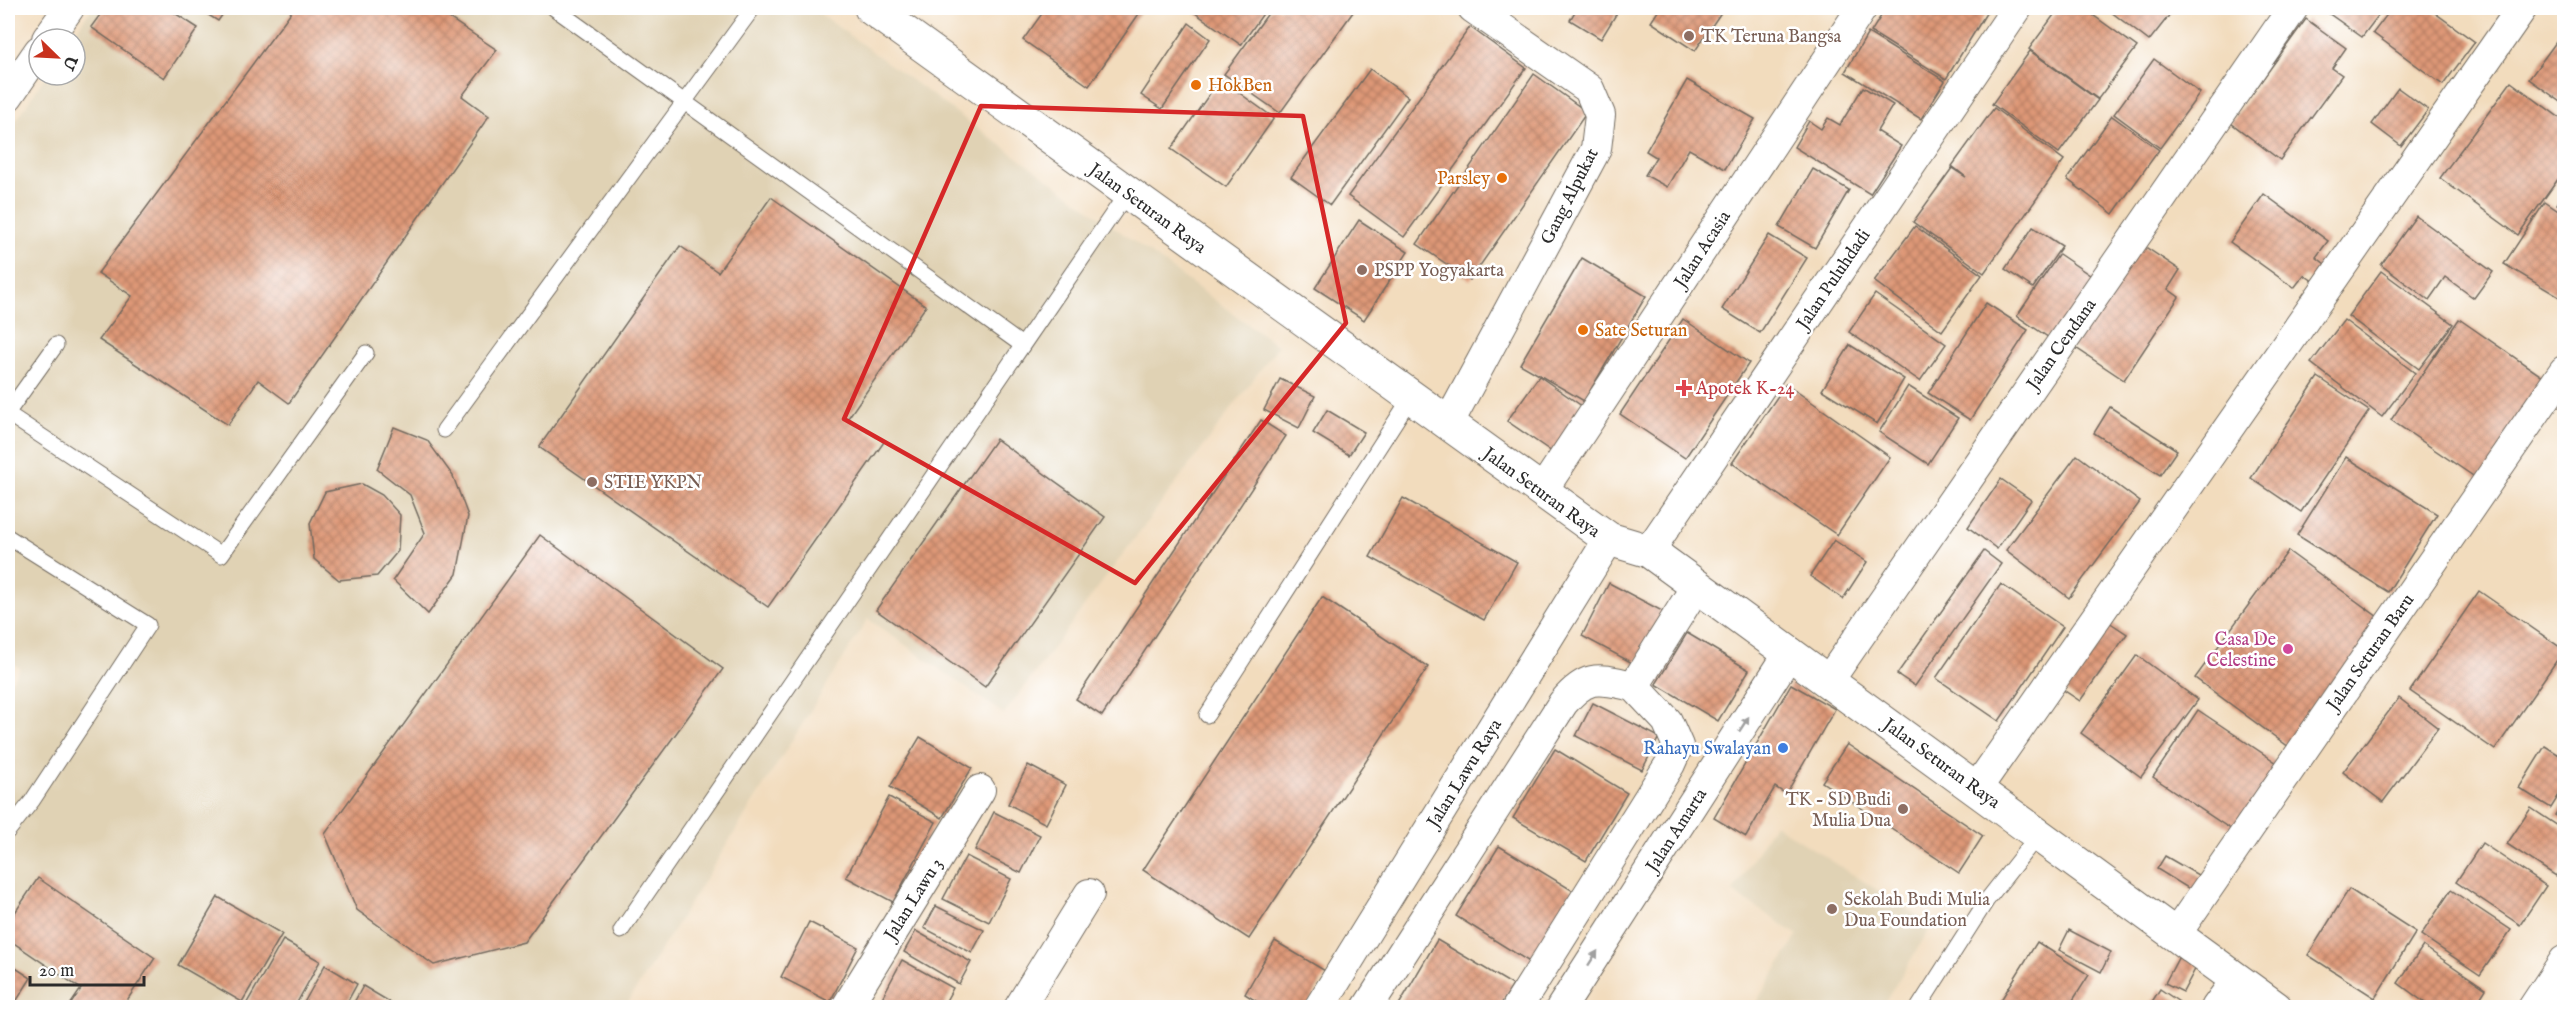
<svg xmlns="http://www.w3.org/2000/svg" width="2572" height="1015" font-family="'IM FELL English',serif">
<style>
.built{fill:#e0d2b4}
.building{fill:url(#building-cross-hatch)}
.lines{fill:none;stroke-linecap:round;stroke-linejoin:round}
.service-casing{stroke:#71695e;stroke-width:17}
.minor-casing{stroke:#71695e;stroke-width:32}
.secondary-casing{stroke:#71695e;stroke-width:35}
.service{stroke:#fff;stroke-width:15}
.minor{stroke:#fff;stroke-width:30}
.secondary{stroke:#fff;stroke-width:33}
.oneway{fill:#a0a0a0}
.marked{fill:none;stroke:#d62828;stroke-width:4.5;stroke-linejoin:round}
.education-dot{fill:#8d6e63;stroke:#fff;stroke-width:2}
.food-dot{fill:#e8710a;stroke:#fff;stroke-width:2}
.health-dot{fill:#e0444e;stroke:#fff;stroke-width:2}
.hotel-dot{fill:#d1479c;stroke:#fff;stroke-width:2}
.shop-dot{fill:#3f7fe0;stroke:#fff;stroke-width:2}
.labels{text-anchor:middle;stroke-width:5;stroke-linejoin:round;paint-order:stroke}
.education-label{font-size:18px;fill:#785e54;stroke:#fff;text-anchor:start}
.food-label{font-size:18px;fill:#c56008;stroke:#fff;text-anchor:start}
.street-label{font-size:18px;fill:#2b2b2b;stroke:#fff}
.health-label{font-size:18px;fill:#be3a42;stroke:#fff;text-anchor:start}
.hotel-label{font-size:18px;fill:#b23c85;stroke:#fff;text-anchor:end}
.shop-label{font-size:18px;fill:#366cbe;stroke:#fff;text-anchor:end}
</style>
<defs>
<pattern id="building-cross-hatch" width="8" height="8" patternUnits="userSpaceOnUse" patternTransform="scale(1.5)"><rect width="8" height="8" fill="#de9877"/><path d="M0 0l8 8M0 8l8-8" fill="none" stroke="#b47c62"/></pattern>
</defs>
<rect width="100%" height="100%" fill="#fff"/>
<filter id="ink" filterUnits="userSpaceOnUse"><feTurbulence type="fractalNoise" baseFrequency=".0167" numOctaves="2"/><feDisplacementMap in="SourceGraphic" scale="12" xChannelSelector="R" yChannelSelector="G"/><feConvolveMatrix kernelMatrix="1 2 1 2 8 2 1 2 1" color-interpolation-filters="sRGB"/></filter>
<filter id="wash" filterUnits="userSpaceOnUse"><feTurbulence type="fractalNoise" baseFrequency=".008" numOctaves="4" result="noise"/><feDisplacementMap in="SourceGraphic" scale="24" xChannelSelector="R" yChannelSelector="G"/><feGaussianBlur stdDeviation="1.35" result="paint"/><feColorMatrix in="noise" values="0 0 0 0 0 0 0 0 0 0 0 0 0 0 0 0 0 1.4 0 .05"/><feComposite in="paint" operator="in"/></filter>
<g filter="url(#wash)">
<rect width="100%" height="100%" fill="#f2dcbd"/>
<!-- built -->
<g class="built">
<path d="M92,8H812L1278,346L1004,714L868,619L625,1007L25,1008L8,995V687L20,668L8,660V133L46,75H75V39H70Z"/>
<path d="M1774,824L1932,925L1882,1007H1753L1798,935L1733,892Z"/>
</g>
<g id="blocks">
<!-- building -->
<g class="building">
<path d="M105,8H167L198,28L164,78L91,27Z"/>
<path d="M197,8H227L218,21Z"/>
<path d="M294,8H434L497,50L462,96L489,116L289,403L258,380L228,425L99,340L132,296L98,273Z"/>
<path d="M1046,8H1143L1089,86L1023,40Z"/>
<path d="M1188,8H1267L1241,45Z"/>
<path d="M1272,8H1356L1280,113L1224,74Z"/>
<path d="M1577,8H1620L1601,39L1570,20Z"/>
<path d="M1660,8H1724L1695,51L1651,22Z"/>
<path d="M1886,8H1983L1988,10L1946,79L1871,32Z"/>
<path d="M2059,8H2083L2137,47L2098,99L2029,49Z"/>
<path d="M2106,8H2175L2149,41Z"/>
<path d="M2321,8H2384L2362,37Z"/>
<path d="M2392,8H2428L2475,42L2443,85L2373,33Z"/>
<path d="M2306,19L2346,48L2332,68L2342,75L2280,160L2231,123Z"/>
<path d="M1189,23L1210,39L1162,109L1141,95Z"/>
<path d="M1470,27L1526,68L1404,237L1348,196Z"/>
<path d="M1868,33L1945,81L1921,119L1845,72Z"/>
<path d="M2562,34L2564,35V104L2529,79Z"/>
<path d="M2030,51L2098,100L2059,153L1992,104Z"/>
<path d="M2154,59L2200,93L2160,148L2114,114Z"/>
<path d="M1370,69L1408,97L1330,205L1291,177Z"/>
<path d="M1534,74L1587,112L1470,280L1417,244Z"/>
<path d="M1220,79L1274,118L1226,187L1171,149Z"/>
<path d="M1687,80L1755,119L1725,169L1689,149L1667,187L1645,175L1656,157L1646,151Z"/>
<path d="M2511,82L2564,121V171L2518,235L2440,178Z"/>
<path d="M1863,87L1893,105L1877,131L1901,146L1870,194L1794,147L1809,121L1821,129L1828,118L1840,125Z"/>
<path d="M2398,88L2428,110L2401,146L2372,124Z"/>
<path d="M1994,108L2064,160L1984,273L1913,222L1952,168L1966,177L1952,166Z"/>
<path d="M2112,116L2159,150L2113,214L2067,179Z"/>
<path d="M1813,169L1849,190L1815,248L1779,227Z"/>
<path d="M2564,193V209L2557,204Z"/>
<path d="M2264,194L2328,241L2316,257L2325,264L2313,281L2304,275L2294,288L2230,242Z"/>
<path d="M771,197L926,306L848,418L884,442L768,607L539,447L680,246L718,272Z"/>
<path d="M2545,202L2564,215V300L2504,264Z"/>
<path d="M2416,216L2493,272L2474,298L2445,277L2429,300L2381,265Z"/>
<path d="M1359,220L1408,252L1364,320L1315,288Z"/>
<path d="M1915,226L1982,275L1942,331L1874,281Z"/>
<path d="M2033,227L2062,246L2033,288L2005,269Z"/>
<path d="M1769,235L1807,258L1760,333L1722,309Z"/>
<path d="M2141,244L2180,270L2168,289L2179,297L2124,380L2073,346Z"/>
<path d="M2059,254L2100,282L2058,344L2017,316Z"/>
<path d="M1582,258L1646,296L1584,401L1520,364Z"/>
<path d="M2381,271L2453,324L2419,369L2348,316Z"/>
<path d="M1875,294L1946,344L1920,381L1849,332Z"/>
<path d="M1986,303L2028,330L1970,420L1928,393Z"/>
<path d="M1683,319L1749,363L1685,458L1620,414Z"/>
<path d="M2459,319L2553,384L2485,484L2391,420Z"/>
<path d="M2344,320L2415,373L2382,417L2311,363Z"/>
<path d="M1850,345L1904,379L1877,424L1822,390Z"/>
<path d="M1539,376L1586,409L1555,454L1507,421Z"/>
<path d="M2318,377L2369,411L2301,512L2251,478Z"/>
<path d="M1280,379L1315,396L1299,428L1264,410Z"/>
<path d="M1786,384L1890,457L1837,535L1732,463Z"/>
<path d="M1908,386L1958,418L1928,464L1879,432Z"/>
<path d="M2110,407L2177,450L2160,475L2094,433Z"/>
<path d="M1327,410L1364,432L1349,455L1313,433Z"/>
<path d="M1261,420L1286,436L1102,716L1076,699Z"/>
<path d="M394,427L427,440L453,476L468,516L457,574L428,614L393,580L425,533L410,495L377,469Z"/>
<path d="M996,439L1105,517L985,687L876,610Z"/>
<path d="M2077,455L2140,502L2069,598L2006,550Z"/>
<path d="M2346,457L2437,514L2388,592L2297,535Z"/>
<path d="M2001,479L2031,500L1997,549L1968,527Z"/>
<path d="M362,484L382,495L400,515L398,551L377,576L339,580L314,559L310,523L325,492Z"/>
<path d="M1403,498L1517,562L1484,620L1370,557Z"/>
<path d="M540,535L723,669L524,942L434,965L357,910L325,834Z"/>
<path d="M1834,540L1867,562L1843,599L1810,576Z"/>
<path d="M1984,551L2001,564L1915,686L1897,674Z"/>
<path d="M2288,551L2382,620L2289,747L2195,678Z"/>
<path d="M1609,583L1664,612L1636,665L1582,636Z"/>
<path d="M2001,584L2063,627L1999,721L1936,678Z"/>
<path d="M2479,591L2564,650L2495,750L2410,691Z"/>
<path d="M1322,597L1428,667L1249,939L1143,870Z"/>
<path d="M2106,620L2127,634L2080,701L2059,687Z"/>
<path d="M1687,633L1749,670L1718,721L1656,684Z"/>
<path d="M2137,655L2198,700L2141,777L2081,733Z"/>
<path d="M1791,684L1835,709L1786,794L1775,787L1746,837L1714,818Z"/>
<path d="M2399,698L2438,728L2383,802L2343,772Z"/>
<path d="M1593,703L1659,737L1642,770L1576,736Z"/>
<path d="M2198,710L2283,767L2238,834L2153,777Z"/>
<path d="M920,737L972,768L942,818L890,787Z"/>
<path d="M1847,744L1983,836L1959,873L1822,782Z"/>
<path d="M2545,746L2564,758V787L2551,808L2519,788Z"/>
<path d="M1555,749L1627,793L1586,861L1513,818Z"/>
<path d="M1028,765L1066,785L1046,824L1008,804Z"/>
<path d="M889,797L936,822L893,902L846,877Z"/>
<path d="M2564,801V821L2555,815Z"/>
<path d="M2531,808L2564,830V864L2556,876L2507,844Z"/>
<path d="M994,812L1040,835L1021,873L975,850Z"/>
<path d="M2482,843L2546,886L2520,925L2456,882Z"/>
<path d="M1499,846L1575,892L1531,963L1456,916Z"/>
<path d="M966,856L1011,879L989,922L943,899Z"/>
<path d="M2165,856L2205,879L2196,893L2157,869Z"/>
<path d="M38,878L155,958L122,1008H68L81,989L8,939V923Z"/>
<path d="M2349,889L2416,932L2375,998L2308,955Z"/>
<path d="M2451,890L2511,930L2480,975L2421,935Z"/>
<path d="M218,897L282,934L242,1002L178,965Z"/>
<path d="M936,906L984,930L972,953L924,928Z"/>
<path d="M809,922L858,947L830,1002L781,977Z"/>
<path d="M2069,930L2111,952L2101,972L2059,950Z"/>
<path d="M916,931L971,962L959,984L904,952Z"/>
<path d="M283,940L320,961L294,1008H244Z"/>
<path d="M1437,940L1513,985L1499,1008H1397Z"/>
<path d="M1275,941L1327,972L1306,1008H1267L1245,994Z"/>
<path d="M2037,942L2089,975L2068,1008H1996Z"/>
<path d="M2423,946L2486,989L2474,1008H2432L2398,983Z"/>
<path d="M2184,947L2202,956L2183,992L2165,983Z"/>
<path d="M902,960L953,988L942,1008H899L882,998Z"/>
<path d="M8,963L31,978L12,1008H8Z"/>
<path d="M325,965L357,984L344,1008H301Z"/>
<path d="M363,986L400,1008H351Z"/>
<path d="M2160,989L2188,1008H2148Z"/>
<path d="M879,1001L889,1008H875Z"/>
</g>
</g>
</g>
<g filter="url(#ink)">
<use href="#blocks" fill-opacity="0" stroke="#71695e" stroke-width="1.5"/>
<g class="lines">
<defs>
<g id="service">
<path d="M554,8L1022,345"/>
<path d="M8,412L56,345"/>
<path d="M8,414L221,555L366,353"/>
<path d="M444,430L753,8"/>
<path d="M8,537L148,625L32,801L8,831"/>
<path d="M1207,715L1411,397"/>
<path d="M621,931L1127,193"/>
<path d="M1918,1008L1987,900L2039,834"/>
</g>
<g id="minor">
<path d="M47,39L69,8"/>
<path d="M8,96L39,51"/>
<path d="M1448,424L1596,149L1600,115L1589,89L1473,8"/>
<path d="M1542,491L1862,8"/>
<path d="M1649,551L2017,8"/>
<path d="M1829,680L2293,8"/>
<path d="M1977,788L2522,8"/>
<path d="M2176,934L2564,371"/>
<path d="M846,1008L980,790"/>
<path d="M1019,1008L1089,894"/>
<path d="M1319,1008L1609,539"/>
<path d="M1367,1008L1563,703C1588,673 1599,679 1634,686"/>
<path d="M1517,1008L1670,764L1678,746L1667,721L1634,686L1697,585"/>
<path d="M1561,1008L1790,652"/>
<path d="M2216,1008L2237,979"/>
<path d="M2533,1008L2564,961"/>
</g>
<path id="secondary" d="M871,8L1609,539L1649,551L2276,1008"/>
</defs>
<!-- service casing -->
<use href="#service" class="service-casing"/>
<!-- minor casing -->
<use href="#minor" class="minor-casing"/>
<!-- secondary casing -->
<use href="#secondary" class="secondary-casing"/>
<!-- service -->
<use href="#service" class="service"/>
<!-- minor -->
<use href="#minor" class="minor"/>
<!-- secondary -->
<use href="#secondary" class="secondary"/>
</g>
<!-- one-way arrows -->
<defs><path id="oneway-solid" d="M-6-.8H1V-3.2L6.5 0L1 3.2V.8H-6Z" transform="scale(1.5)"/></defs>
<g class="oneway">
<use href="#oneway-solid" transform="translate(1744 724) rotate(-57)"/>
<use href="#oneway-solid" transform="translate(1593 958) rotate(-57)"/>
</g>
</g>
<!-- marked area -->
<path class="marked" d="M981,106L1303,116L1346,323L1135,583L844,419Z"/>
<!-- markers -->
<g class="education-dot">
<circle cx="1689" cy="36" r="6"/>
<circle cx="1362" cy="270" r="6"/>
<circle cx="592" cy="482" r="6"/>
<circle cx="1903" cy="809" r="6"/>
<circle cx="1832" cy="909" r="6"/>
</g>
<g class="food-dot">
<circle cx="1196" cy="85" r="6"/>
<circle cx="1502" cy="178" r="6"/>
<circle cx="1583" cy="330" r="6"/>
</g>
<path class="health-dot" d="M1681 379h6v6h6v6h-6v6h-6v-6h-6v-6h6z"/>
<circle class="hotel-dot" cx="2288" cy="649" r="6"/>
<circle class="shop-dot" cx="1783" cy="748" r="6"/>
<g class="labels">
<!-- education labels -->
<g class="education-label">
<text x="1701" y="42">TK Teruna Bangsa</text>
<text x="1374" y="276">PSPP Yogyakarta</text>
<text x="604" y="488">STIE YKPN</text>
<text x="1891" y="805" text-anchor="end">TK - SD Budi<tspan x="1891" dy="21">Mulia Dua</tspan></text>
<text x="1844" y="905">Sekolah Budi Mulia<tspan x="1844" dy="21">Dua Foundation</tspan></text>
</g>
<!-- food labels -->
<g class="food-label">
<text x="1208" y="91">HokBen</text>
<text x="1490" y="184" text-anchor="end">Parsley</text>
<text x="1595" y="336">Sate Seturan</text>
</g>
<!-- street labels -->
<g class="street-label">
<text transform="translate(1569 196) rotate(-63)" y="6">Gang Alpukat</text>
<text transform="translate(1148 208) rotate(36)" y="6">Jalan Seturan Raya</text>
<text transform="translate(1702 249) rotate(-57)" y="6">Jalan Acasia</text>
<text transform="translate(1833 279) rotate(-56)" y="6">Jalan Puluhdadi</text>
<text transform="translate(2061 344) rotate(-55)" y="6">Jalan Cendana</text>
<text transform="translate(1542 492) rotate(36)" y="6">Jalan Seturan Raya</text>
<text transform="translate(2370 652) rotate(-55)" y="6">Jalan Seturan Baru</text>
<text transform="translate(1942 763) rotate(36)" y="6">Jalan Seturan Raya</text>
<text transform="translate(1464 773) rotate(-58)" y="6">Jalan Lawu Raya</text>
<text transform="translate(1676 830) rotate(-57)" y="6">Jalan Amarta</text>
<text transform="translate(913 899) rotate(-58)" y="6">Jalan Lawu 3</text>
</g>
<!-- health labels -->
<g class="health-label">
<text x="1696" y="394">Apotek K-24</text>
</g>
<!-- hotel labels -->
<g class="hotel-label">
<text x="2276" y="645">Casa De<tspan x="2276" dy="21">Celestine</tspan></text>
</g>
<!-- shop labels -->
<g class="shop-label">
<text x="1771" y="754">Rahayu Swalayan</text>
</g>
</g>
<!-- margin -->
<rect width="2572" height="1015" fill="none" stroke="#fff" stroke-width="30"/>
<!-- north arrow -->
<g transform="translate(57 57) rotate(114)"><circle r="28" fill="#ffffff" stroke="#aaaaaa" stroke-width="1.5"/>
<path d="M0-4.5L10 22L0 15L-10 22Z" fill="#c8321e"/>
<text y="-9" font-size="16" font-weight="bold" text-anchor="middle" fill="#2b2b2b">U</text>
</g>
<!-- scale -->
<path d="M30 976v9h114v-9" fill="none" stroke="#2b2b2b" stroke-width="3"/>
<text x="39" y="976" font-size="18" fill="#2b2b2b" stroke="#ffffff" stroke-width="4.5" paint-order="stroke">20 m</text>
</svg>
